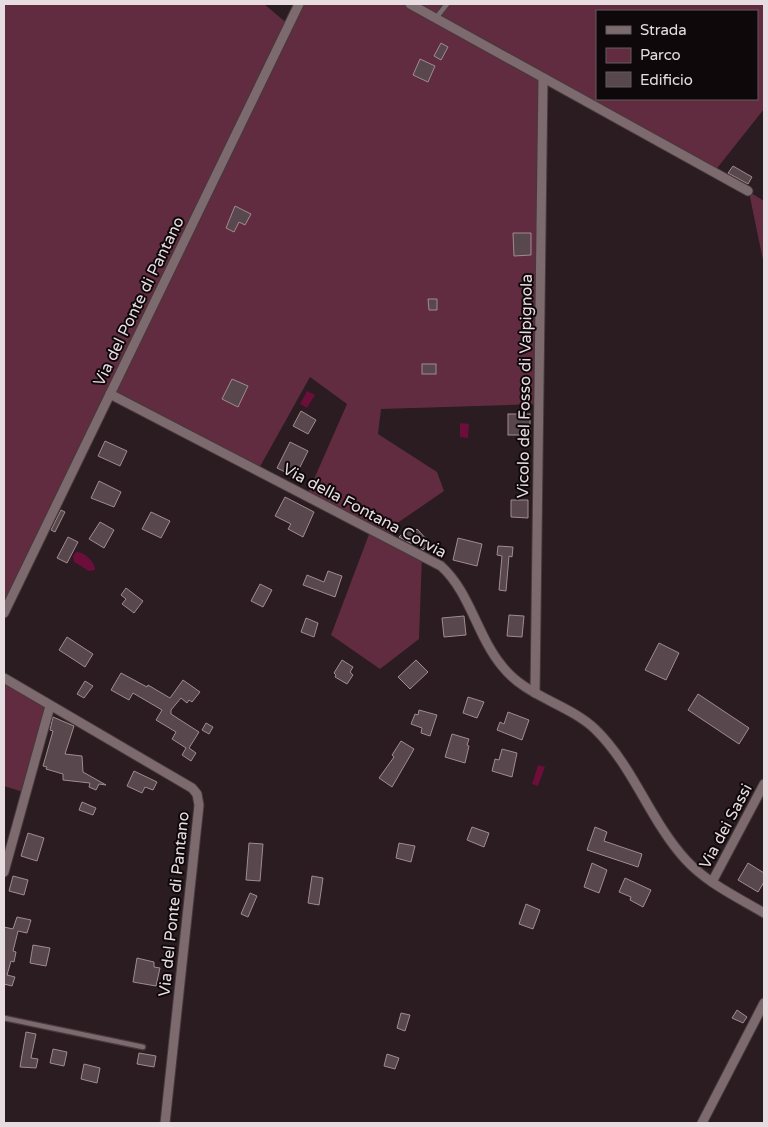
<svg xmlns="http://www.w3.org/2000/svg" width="768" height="1127" font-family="'Varela Round',sans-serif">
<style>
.green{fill:#612c3f;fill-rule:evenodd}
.water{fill:#6b0e3a}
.building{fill:#58474c;stroke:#9f8c91}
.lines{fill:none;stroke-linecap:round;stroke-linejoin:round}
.service-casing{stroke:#453a3d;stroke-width:7}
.minor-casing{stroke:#453a3d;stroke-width:11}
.service{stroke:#7c6a6f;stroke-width:4.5}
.minor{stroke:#7c6a6f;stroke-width:9}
.labels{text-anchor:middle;stroke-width:4;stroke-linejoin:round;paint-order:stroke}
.street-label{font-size:16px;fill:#e7dde0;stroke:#0f080a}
</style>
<rect width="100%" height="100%" fill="#2a1c20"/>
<!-- green -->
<g class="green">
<path d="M4,4H264L289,25L299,4H764V109L714,172L543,79L539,404L381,409L378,434L437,472L444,491L393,526V540L422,555L419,639L380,669L331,635L371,529L307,495L347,404L310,377L257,472L110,394L4,613ZM597,11H757V99H597Z"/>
<path d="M748,191L764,201V265L750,197Z"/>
<path d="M4,678L50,706L26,793L4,786Z"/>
</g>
<!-- water -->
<g class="water">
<path d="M307,391L315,395L307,408L300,404Z"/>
<path d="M460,423L469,424L468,438L460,437Z"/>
<path d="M76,552C84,551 95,562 95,570L89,571L74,562L73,556Z"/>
<path d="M538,765L545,767L538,786L532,784Z"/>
</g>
<!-- building -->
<g class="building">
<path d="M441,43L448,47L441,60L434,56Z"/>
<path d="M420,59L435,66L428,82L413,75Z"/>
<path d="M733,166L752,177L748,184L728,173Z"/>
<path d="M235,206L251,214L245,225L239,222L234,232L226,228Z"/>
<path d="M513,233H531V255L514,256Z"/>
<path d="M428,299H437V310H429Z"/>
<rect x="422" y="364" width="14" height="10"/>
<path d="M232,379L248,386L238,407L222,399Z"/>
<path d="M301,411L316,420L308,434L293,426Z"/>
<rect x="508" y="414" width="22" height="21"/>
<path d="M105,441L127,451L120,466L98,456Z"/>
<path d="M290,442L308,451L295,477L277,468Z"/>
<path d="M99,481L121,492L114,507L91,498Z"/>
<path d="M285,497L314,512L303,537L288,529L291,524L275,516Z"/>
<path d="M511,500H528V518L511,517Z"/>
<path d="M61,510L65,512L55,532L51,530Z"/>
<path d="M151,512L170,521L161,538L142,529Z"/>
<path d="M100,522L114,530L104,548L89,539Z"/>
<path d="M410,527L414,532L417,529L430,543L423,550L414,542L412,544L399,537Z"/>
<path d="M68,537L78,542L67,563L57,558Z"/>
<path d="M458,538L482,544L477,566L453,560Z"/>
<path d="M498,546L513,547L512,557L509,556L506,591L499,590L502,556L497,555Z"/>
<path d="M328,571L342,576L335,597L303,585L307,575L324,582Z"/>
<path d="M260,584L272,590L263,607L251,601Z"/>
<path d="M126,588L143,601L134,613L122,604L126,599L121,595Z"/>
<path d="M509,615L524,616L522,637L507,636Z"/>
<path d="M464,616L466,635L444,637L442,618Z"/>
<path d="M306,618L318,623L314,637L301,632Z"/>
<path d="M67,637L93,654L85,667L59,650Z"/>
<path d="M659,643L679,653L666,680L645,670Z"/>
<path d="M342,660L353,667L350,672L353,675L347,684L335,677L336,675L334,673Z"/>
<path d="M416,660L428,672L410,689L398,677Z"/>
<path d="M121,673L147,687L148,685L170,698L183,680L200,692L192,702L189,700L187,703L181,698L171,710V714L199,732L189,748L196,753L191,761L182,755L186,748L172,739L176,732L156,720L162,710L133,693L129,700L111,690Z"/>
<path d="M85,681L93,686L84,698L77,694Z"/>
<path d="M698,694L749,728L739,744L688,710Z"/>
<path d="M468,697L484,702L477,718L463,713Z"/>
<path d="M419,710L437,715L430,736L421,733L422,728L411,724L415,714L418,715Z"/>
<path d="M508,712L529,720L522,740L497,730L500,722L504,724Z"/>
<path d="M53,717L74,726L65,754L82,756L83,772L106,785L99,784L96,790L89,787L90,783L63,780V774L46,769L47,767L43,766L53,731L50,730Z"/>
<path d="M206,723L213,727L209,734L202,730Z"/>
<path d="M452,734L469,739L467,745L469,746L465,763L445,757Z"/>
<path d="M401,741L414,749L392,787L379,778L394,757L392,755Z"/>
<path d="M502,749L517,753L512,777L492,771L495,759L499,760Z"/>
<path d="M134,771L157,782L153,790L145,787L142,793L127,786Z"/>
<path d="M82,802L96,808L93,815L79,810Z"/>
<path d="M472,827L489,833L484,847L467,840Z"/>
<path d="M595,827L607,832L604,841L642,854L638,867L587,850Z"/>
<path d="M28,833L44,838L37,861L21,856Z"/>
<path d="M249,843L263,844L260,881L246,880Z"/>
<path d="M399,843L415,846L411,862L396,858Z"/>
<path d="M592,863L607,870L599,893L584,887Z"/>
<path d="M748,863L764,873V882L758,892L738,880Z"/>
<path d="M13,876L28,880L24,895L9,891Z"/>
<path d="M312,876L323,878L319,905L308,903Z"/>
<path d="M625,878L651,890L643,907L630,900L631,897L619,892Z"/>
<path d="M250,893L257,896L248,917L241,914Z"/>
<path d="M526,904L540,910L533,929L519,924Z"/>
<path d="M17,917L31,920L27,933L18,931L13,951L16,952L14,962L11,961L7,975L15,977L12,986L4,984V927L13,929Z"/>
<path d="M33,945L50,948L46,966L30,963Z"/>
<path d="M137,958L154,962V967L160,968L156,986L133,982Z"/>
<path d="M737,1010L747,1017L743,1023L732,1018Z"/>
<path d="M401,1013L410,1015L405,1031L397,1028Z"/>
<path d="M26,1032L36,1034L31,1058L38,1059L36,1068L20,1067Z"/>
<path d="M53,1049L67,1052L64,1066L50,1063Z"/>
<path d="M139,1053L156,1056L154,1067L137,1064Z"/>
<path d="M387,1054L399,1058L395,1069L384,1066Z"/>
<path d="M84,1064L100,1068L97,1083L81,1079Z"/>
</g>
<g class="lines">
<defs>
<g id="service">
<path d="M436,18L447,4"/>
<path d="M4,1018L143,1047"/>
</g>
<g id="minor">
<path d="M410,4L748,191"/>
<path d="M110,394L441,566C470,592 477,636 502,666C526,697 567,703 595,729C634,767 650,821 686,860C707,883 737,897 764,913"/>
<path d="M4,613L299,4"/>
<path d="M4,678L192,788L197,794L199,805L165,1123"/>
<path d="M535,693L543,78"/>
<path d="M4,872L50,706"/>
<path d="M712,882L764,784"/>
<path d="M702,1123L764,1003"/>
</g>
</defs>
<!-- service casing -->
<use href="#service" class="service-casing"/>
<!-- minor casing -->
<use href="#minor" class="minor-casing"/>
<!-- service -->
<use href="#service" class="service"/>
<!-- minor -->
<use href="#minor" class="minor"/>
</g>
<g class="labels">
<!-- street labels -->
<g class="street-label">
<text transform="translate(138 301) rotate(-64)" y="6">Via del Ponte di Pantano</text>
<text transform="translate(524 386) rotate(-89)" y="6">Vicolo del Fosso di Valpignola</text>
<text transform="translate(365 510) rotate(28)" y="6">Via della Fontana Corvia</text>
<text transform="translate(725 826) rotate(-62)" y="6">Via dei Sassi</text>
<text transform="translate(173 904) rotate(-84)" y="6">Via del Ponte di Pantano</text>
</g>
</g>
<!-- border -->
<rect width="768" height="1127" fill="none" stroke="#e7dde0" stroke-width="10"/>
<!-- legend -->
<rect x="596" y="10" width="162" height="90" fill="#0f080a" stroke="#655d60"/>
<rect x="606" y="26" width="25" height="8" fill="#7c6a6f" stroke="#655d60"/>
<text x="640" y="35" font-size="15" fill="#e7dde0">Strada</text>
<rect x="606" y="48" width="25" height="15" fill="#612c3f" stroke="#655d60"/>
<text x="640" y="60" font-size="15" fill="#e7dde0">Parco</text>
<rect x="606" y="72" width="25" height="15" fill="#58474c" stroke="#655d60"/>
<text x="640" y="85" font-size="15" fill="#e7dde0">Edificio</text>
</svg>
